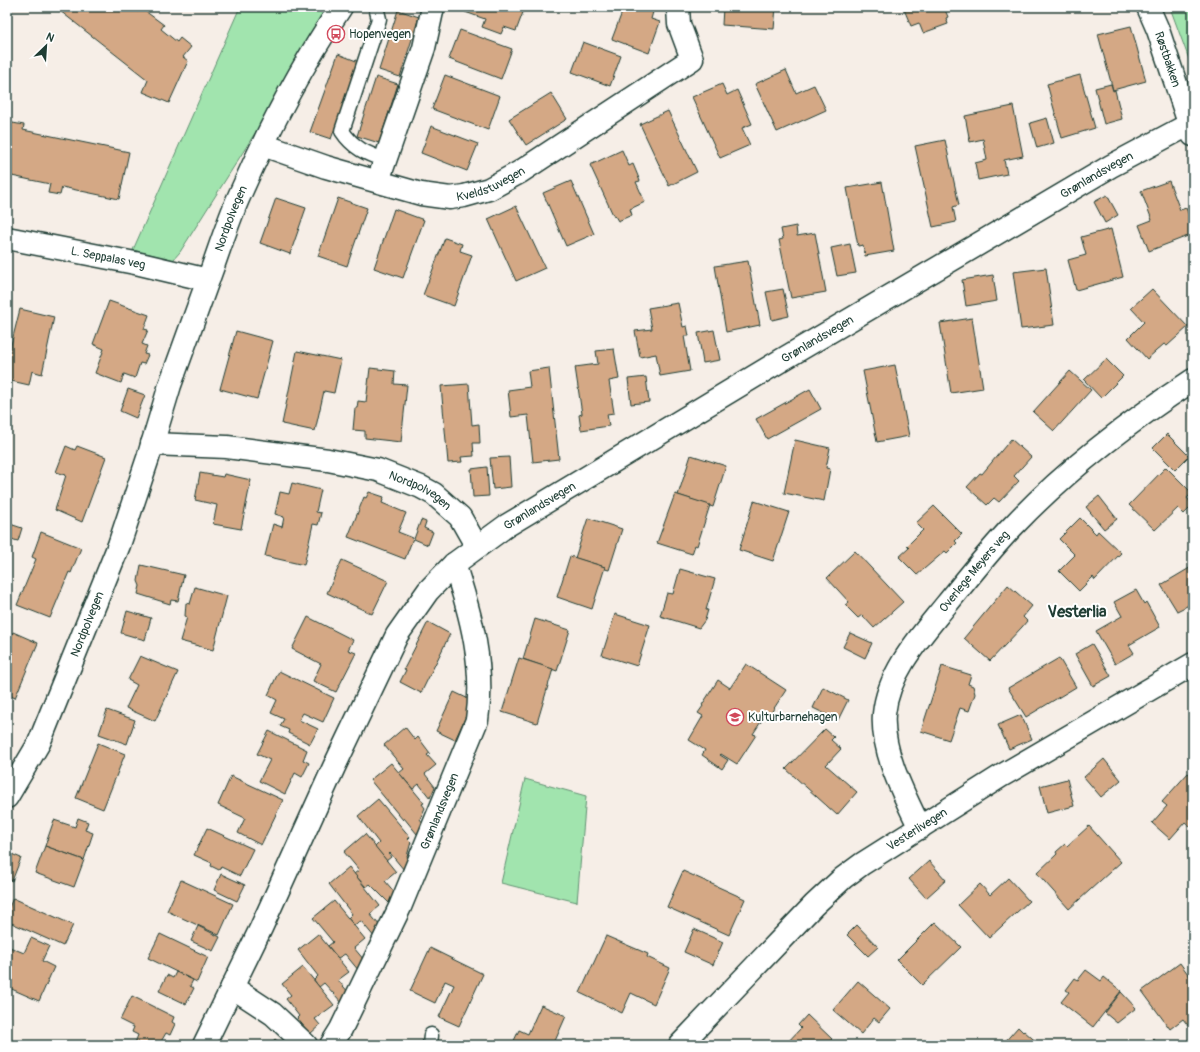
<svg xmlns="http://www.w3.org/2000/svg" width="1200" height="1052" font-family="Pangolin,sans-serif">
<style>
.green{fill:#a1e4ae;stroke:#609071}
.building{fill:#d4a885;stroke:#1f3d34}
.lines{fill:none;stroke-linecap:round;stroke-linejoin:round}
.service-casing{stroke:#1f3d34;stroke-width:17}
.minor-casing{stroke:#1f3d34;stroke-width:25}
.tertiary-casing{stroke:#1f3d34;stroke-width:25}
.service{stroke:#fff;stroke-width:14}
.minor{stroke:#fff;stroke-width:22}
.tertiary{stroke:#fff;stroke-width:22}
.labels{text-anchor:middle;stroke-width:4;stroke-linejoin:round;paint-order:stroke}
.poi-label{font-size:12px;fill:#1f3d34;stroke:#fff;text-anchor:start}
.street-label{font-size:12px;fill:#1f3d34;stroke:#fff}
.district-label{font-size:16px;font-weight:bold;fill:#1f3d34;stroke:#fff}
</style>
<rect width="100%" height="100%" fill="#f6eee7"/>
<filter id="ink" filterUnits="userSpaceOnUse"><feTurbulence type="fractalNoise" baseFrequency=".025" numOctaves="2"/><feDisplacementMap in="SourceGraphic" scale="8" xChannelSelector="R" yChannelSelector="G"/><feConvolveMatrix kernelMatrix="1 2 1 2 8 2 1 2 1" color-interpolation-filters="sRGB"/></filter>
<g filter="url(#ink)">
<!-- green -->
<g class="green">
<path d="M240,7H327L306,40L294,69L274,103L180,252L173,260L133,250Z"/>
<path d="M1169,7H1193V70L1172,13Z"/>
<path d="M525,779L586,796L577,902L501,883Z"/>
</g>
<!-- building -->
<g class="building">
<path d="M55,7H132L138,12L141,8L164,25L161,29L177,42L180,38L191,47L183,57L188,61L169,103L143,92L148,80Z"/>
<path d="M467,7H525L516,31L504,27L501,34L482,27L485,19L465,12Z"/>
<path d="M624,7H638L653,12L651,19L660,22L649,53L612,39Z"/>
<path d="M723,7H776L774,29L722,25Z"/>
<path d="M903,7H944L948,17L946,18L948,24L923,33L919,23L911,26Z"/>
<path d="M398,10L419,17L400,77L379,70Z"/>
<path d="M1131,26L1146,81L1113,90L1098,34Z"/>
<path d="M460,30L512,49L501,79L449,59Z"/>
<path d="M583,42L621,56L610,86L572,72Z"/>
<path d="M338,54L359,62L331,139L310,132Z"/>
<path d="M786,70L796,93L814,85L826,110L777,132L755,84Z"/>
<path d="M445,75L500,96L488,130L432,109Z"/>
<path d="M1080,75L1095,128L1062,138L1047,84Z"/>
<path d="M376,77L398,84L379,143L357,136Z"/>
<path d="M722,84L727,95L737,90L752,124L742,128L750,145L720,158L692,97Z"/>
<path d="M1111,84L1113,91L1115,90L1122,119L1104,124L1095,88Z"/>
<path d="M551,93L567,119L526,145L509,119Z"/>
<path d="M1013,106L1023,156L1004,160L1007,174L978,180L975,163L987,160L983,139L970,142L965,116Z"/>
<path d="M668,111L697,172L669,186L640,124Z"/>
<path d="M1047,118L1054,143L1037,148L1030,123Z"/>
<path d="M7,122L24,125L23,130L129,152L119,199L62,187L60,195L48,193L50,184L7,175Z"/>
<path d="M431,126L478,144L467,171L421,153Z"/>
<path d="M945,140L959,205L953,207L956,222L933,227L915,146Z"/>
<path d="M622,150L629,166L633,164L640,181L636,182L645,202L630,209L632,215L618,221L615,216L614,217L590,165Z"/>
<path d="M571,181L594,234L566,246L543,193Z"/>
<path d="M1169,181L1180,210L1186,208L1193,225V234L1149,251L1139,225L1152,220L1141,191Z"/>
<path d="M882,182L894,251L865,256L863,245L858,246L847,188Z"/>
<path d="M1107,195L1118,215L1105,223L1094,202Z"/>
<path d="M276,198L306,208L290,254L260,243Z"/>
<path d="M338,198L367,208L347,266L318,256Z"/>
<path d="M516,206L545,268L516,281L488,219Z"/>
<path d="M394,209L424,220L403,278L374,268Z"/>
<path d="M796,226L797,236L815,233L826,292L791,298L779,240L783,239L781,229Z"/>
<path d="M1111,229L1123,277L1076,290L1068,260L1086,255L1081,237Z"/>
<path d="M445,238L462,244L460,251L472,255L454,306L423,295Z"/>
<path d="M850,244L856,273L837,276L831,248Z"/>
<path d="M748,261L760,325L726,332L715,266Z"/>
<path d="M1046,268L1054,325L1021,329L1013,272Z"/>
<path d="M993,275L997,301L966,306L962,280Z"/>
<path d="M783,289L789,316L772,320L766,292Z"/>
<path d="M1152,289L1188,327L1167,346L1164,344L1147,359L1128,338L1144,322L1131,308Z"/>
<path d="M109,301L149,315L144,329L148,330L142,344L147,346L144,354L148,355L144,364L140,363L135,378L124,374L121,383L95,373L104,349L93,344Z"/>
<path d="M678,303L683,327L687,326L689,336H684L690,371L660,376L656,354L640,357L635,331L652,329L648,308Z"/>
<path d="M20,309L54,317L42,374L32,371L29,385L7,380V361Z"/>
<path d="M972,318L983,388L951,393L940,323Z"/>
<path d="M714,330L720,360L703,363L698,333Z"/>
<path d="M236,331L273,341L257,399L220,389Z"/>
<path d="M614,349L619,379L609,381L614,413L607,414L609,426L581,430L579,415L582,414L575,367L598,364L596,351Z"/>
<path d="M297,351L341,360L334,393L324,391L315,431L282,424Z"/>
<path d="M1106,359L1123,376L1101,398L1084,380Z"/>
<path d="M895,365L909,436L877,442L863,371Z"/>
<path d="M370,368L395,371L394,384L407,385L401,442L365,438V431L353,430L355,408H357L358,401L366,402Z"/>
<path d="M549,368L559,459L533,462L528,415L511,417L508,390L530,387L528,371Z"/>
<path d="M1070,371L1091,390L1054,431L1033,412Z"/>
<path d="M646,377L649,402L631,404L628,379Z"/>
<path d="M469,384L472,425L479,424L480,443H473L474,456L461,457L462,462L448,463L441,386Z"/>
<path d="M128,389L145,395L136,418L120,411Z"/>
<path d="M810,389L821,409L767,439L756,419Z"/>
<path d="M1167,434L1189,456L1175,470L1153,448Z"/>
<path d="M1011,439L1031,457L1014,476L1019,481L999,502L994,498L987,505L967,487L980,473L982,474Z"/>
<path d="M795,440L830,448L826,468L830,469L824,501L784,493Z"/>
<path d="M66,446L75,450L77,446L106,457L82,522L55,510L66,475L56,472Z"/>
<path d="M691,455L726,466L713,507L678,495Z"/>
<path d="M509,457L511,487L493,489L490,458Z"/>
<path d="M487,467L489,496L473,497L471,469Z"/>
<path d="M1166,467L1192,493L1187,498L1193,505L1184,514L1178,508L1155,530L1129,505Z"/>
<path d="M200,473L223,477L224,474L251,480L241,529L213,524L217,505L195,500Z"/>
<path d="M292,483L321,490L316,512L321,513L318,525L313,524L304,565L265,556L273,524L282,527L284,517L275,514L280,492L289,494Z"/>
<path d="M369,492L384,497L382,503L406,513L398,532L413,538L405,559L348,537L364,497L366,498Z"/>
<path d="M675,494L710,505L697,546L695,545L692,554L657,543Z"/>
<path d="M1099,496L1117,519L1104,529L1086,507Z"/>
<path d="M754,501L789,512L773,561L739,550Z"/>
<path d="M934,506L962,534L955,541L957,543L947,553L945,551L917,575L899,557L909,548L907,546L923,530L916,523Z"/>
<path d="M588,518L622,529L609,570L605,569V567L575,558Z"/>
<path d="M1080,518L1096,534L1098,531L1121,553L1095,580L1093,577L1079,591L1059,571L1075,555L1059,539Z"/>
<path d="M421,520L426,522L424,528L433,532L428,545L414,539Z"/>
<path d="M7,523L22,528L18,541L7,538Z"/>
<path d="M41,532L81,548L71,573L69,572L50,618L17,605L36,559L32,557Z"/>
<path d="M855,551L903,602L874,628L862,615L858,618L845,605L849,602L827,578Z"/>
<path d="M570,556L605,567L592,609L557,597Z"/>
<path d="M342,560L388,581L372,614L327,593Z"/>
<path d="M141,565L184,575L178,601L171,600L170,604L138,594L140,586L138,581Z"/>
<path d="M1193,566V603L1177,611L1161,585Z"/>
<path d="M680,569L715,579L706,610H708L705,620L699,628L660,616L667,593L673,594Z"/>
<path d="M1008,585L1032,606L1023,617L1027,621L1022,627L990,661L964,638Z"/>
<path d="M195,587L227,596L213,650L180,641L187,617L185,616L186,603L190,604Z"/>
<path d="M1136,590L1144,604L1146,602L1160,627L1129,645L1134,653L1115,664L1096,631L1122,616L1114,602Z"/>
<path d="M127,611L151,618L145,640L121,633Z"/>
<path d="M615,614L650,625L637,666L602,655Z"/>
<path d="M308,617L353,640L348,650L356,653L336,692L313,681L321,664L292,649Z"/>
<path d="M535,619L570,630L557,671L523,659Z"/>
<path d="M428,622L450,634L421,693L400,682L406,670L404,669Z"/>
<path d="M13,632L38,643L15,698L7,694V644Z"/>
<path d="M850,633L872,643L865,658L843,647Z"/>
<path d="M1092,644L1111,676L1093,686L1075,654Z"/>
<path d="M140,656L178,672L155,721L126,708L137,685L128,680Z"/>
<path d="M519,658L553,669L537,723L502,712Z"/>
<path d="M1059,658L1076,687L1026,717L1008,688Z"/>
<path d="M746,664L786,690L767,719L764,717L753,734L756,735L737,764L721,754L720,755L728,760L722,769L702,755L705,750L689,740L703,716L698,713L703,706L702,705L718,680L730,688Z"/>
<path d="M942,666L971,675L968,684L973,686L975,694L969,711L960,708L949,740L921,731Z"/>
<path d="M279,671L334,698L323,722L303,713L299,720L318,729L310,744L288,733L289,730L280,726L284,719L271,713L277,700L268,695Z"/>
<path d="M823,687L848,700L838,720L813,708Z"/>
<path d="M454,692L473,701L455,740L436,731Z"/>
<path d="M107,710L135,720L127,744L99,734Z"/>
<path d="M1021,715L1032,739L1009,749L998,725Z"/>
<path d="M405,727L415,740L418,737L430,753L427,755L436,765L425,774L435,787L430,798L419,784L413,789L399,773L404,769L384,745Z"/>
<path d="M825,729L834,737L831,740L841,749L826,765L857,792L837,815L786,769Z"/>
<path d="M269,731L307,750L303,760L309,763L302,777L295,773L285,794L259,781L270,760L257,754Z"/>
<path d="M98,743L125,754L103,809L76,798Z"/>
<path d="M1104,759L1121,780L1101,797L1084,777Z"/>
<path d="M391,763L424,803L422,804L425,808L420,819L423,823L417,834L404,818L403,820L370,780Z"/>
<path d="M1188,773L1193,777V824L1191,827L1185,822L1170,839L1152,823L1167,806L1162,802Z"/>
<path d="M231,776L283,800L261,845L238,833L245,818L218,805Z"/>
<path d="M1067,779L1074,806L1047,813L1040,786Z"/>
<path d="M378,799L410,837L408,839L411,842L407,856L409,859L404,870L390,853L389,854L391,857L386,861L375,847L379,843L358,816Z"/>
<path d="M78,818L88,822L85,830L93,833L84,860L45,846L54,820L75,827Z"/>
<path d="M1089,826L1121,862L1069,909L1037,873L1057,854L1056,852L1065,844L1067,846Z"/>
<path d="M207,828L253,849L240,876L221,867L219,870L211,866L212,863L194,855Z"/>
<path d="M365,834L396,872L385,881L396,894L391,905L370,884L366,887L354,874L359,870L344,852Z"/>
<path d="M45,846L84,860L74,887L35,873Z"/>
<path d="M9,853L21,858L12,881L7,879V858Z"/>
<path d="M929,861L946,880L926,898L909,879Z"/>
<path d="M349,867L380,906L370,914L380,926L375,938L361,921L354,925L348,918L352,914L329,884Z"/>
<path d="M683,871L745,899L729,935L667,907Z"/>
<path d="M221,874L245,885L237,901L214,890Z"/>
<path d="M1008,878L1029,901L989,938L958,905L980,884L990,895Z"/>
<path d="M181,880L233,904L219,935L167,911Z"/>
<path d="M13,898L73,925L63,946L7,921V912Z"/>
<path d="M334,901L365,939L354,948L364,960L359,971L345,954L338,958L328,946L333,942L313,918Z"/>
<path d="M935,922L961,947L922,985L897,960Z"/>
<path d="M857,925L878,947L868,956L847,935Z"/>
<path d="M198,926L220,937L213,951L191,941Z"/>
<path d="M694,929L723,942L713,965L684,952Z"/>
<path d="M160,934L208,957L197,982L148,958Z"/>
<path d="M318,934L349,972L338,980L349,993L344,1005L324,983L319,987L314,980L318,976L298,950Z"/>
<path d="M606,936L648,954L647,957L670,968L654,1004L631,993L622,1013L580,993Z"/>
<path d="M31,938L49,946L42,961L54,967L39,1001L7,987V946L24,953Z"/>
<path d="M430,948L483,974L459,1026L439,1017L454,985L445,981L435,1003L410,991Z"/>
<path d="M1180,963L1193,981V1032L1183,1019L1170,1029L1142,991Z"/>
<path d="M303,967L334,1005L315,1019L320,1025L310,1034L297,1018L299,1016L286,999L291,995L282,984Z"/>
<path d="M1086,970L1101,981L1104,977L1121,991L1093,1027L1061,1002L1069,992L1066,990L1075,978L1078,980Z"/>
<path d="M176,972L193,980L190,986L194,988L186,1004L159,991L167,975L173,978Z"/>
<path d="M858,981L890,1009L879,1022L874,1018L861,1034L833,1010Z"/>
<path d="M1121,992L1136,1008L1117,1023L1105,1013Z"/>
<path d="M132,996L174,1017L172,1022L175,1024L170,1035L166,1033L159,1045H139L135,1043L138,1035L132,1032L134,1027L120,1020Z"/>
<path d="M541,1005L566,1016L555,1041L564,1045H512L519,1030L528,1034Z"/>
<path d="M807,1015L832,1039L826,1045H785L801,1028L798,1025Z"/>
<path d="M1018,1027L1023,1032L1024,1031L1040,1045H1002Z"/>
<path d="M275,1039L282,1045H269Z"/>
<path d="M1154,1039L1158,1045H1147Z"/>
</g>
<g class="lines">
<defs>
<g id="service">
<path d="M376,7L379,19L342,131C353,148 367,154 385,160"/>
<path d="M430,1045L431,1035"/>
</g>
<g id="minor">
<path id="s1" d="M263,145L326,167L421,194L450,198L464,196L489,189L520,172L692,59L679,24L678,7"/>
<path d="M378,181L424,48L433,7"/>
<path id="s2" d="M152,444L227,447L328,460L378,470L421,487L434,494L460,517L477,547"/>
<path id="s3" d="M7,797L39,743L119,545L148,458L170,385L208,280"/>
<path id="s4" d="M920,828C904,795 881,751 884,714C888,672 921,636 946,605C968,578 989,551 1013,526C1066,470 1129,422 1193,380"/>
<path d="M232,987L273,1014L306,1045"/>
<path id="s5" d="M204,1045L261,928L334,767L397,635L428,591L454,564L506,526L785,358L1111,166L1188,125"/>
<path id="s6" d="M331,1045L341,1029L400,907L477,720C485,667 471,614 454,564"/>
<path id="s7" d="M680,1045L814,905L843,878L862,864L1001,776L1193,664"/>
</g>
<g id="tertiary">
<path id="s8" d="M1148,7L1158,30L1193,135"/>
<path id="s9" d="M7,238L140,264L208,280C219,251 228,220 241,192C269,128 302,65 341,7"/>
</g>
</defs>
<!-- service casing -->
<use href="#service" class="service-casing"/>
<!-- minor casing -->
<use href="#minor" class="minor-casing"/>
<!-- tertiary casing -->
<use href="#tertiary" class="tertiary-casing"/>
<!-- service -->
<use href="#service" class="service"/>
<!-- minor -->
<use href="#minor" class="minor"/>
<!-- tertiary -->
<use href="#tertiary" class="tertiary"/>
</g>
</g>
<!-- icons -->
<defs>
<symbol id="bus-ring" viewBox="-11 -11 22 22"><circle r="9.5" fill="#fff" stroke="#d1495b" stroke-width="1.5"/><path d="M-5-6H5V4H4V6H2V4H-2V6H-4V4H-5ZM-3.5-4V0h7V-4ZM-3.5 1.2v1.5H-2V1.2ZM2 1.2v1.5H3.5V1.2Z" fill="#d1495b"/></symbol>
<symbol id="school-ring" viewBox="-11 -11 22 22"><circle r="9.5" fill="#fff" stroke="#d1495b" stroke-width="1.5"/><path d="M0-5L7-2L0 1L-7-2ZM-4 1L0 2.5L4 1V4Q0 6-4 4Z" fill="#d1495b"/></symbol>
</defs>
<g fill-rule="evenodd">
<use href="#bus-ring" x="326" y="24" width="20" height="20"/>
<use href="#school-ring" x="725" y="707" width="20" height="20"/>
</g>
<g class="labels">
<!-- poi labels -->
<g class="poi-label">
<text x="349" y="38">Hopenvegen</text>
<text x="748" y="721">Kulturbarnehagen</text>
</g>
<!-- street labels -->
<g class="street-label">
<text dy="4" stroke="none"><textPath href="#s8" startOffset="56">Røstbakken</textPath></text>
<text dy="4" stroke="none"><textPath href="#s5" startOffset="1296">Grønlandsvegen</textPath></text>
<text dy="4" stroke="none"><textPath href="#s1" startOffset="238">Kveldstuvegen</textPath></text>
<text dy="4" stroke="none"><textPath href="#s9" startOffset="271">Nordpolvegen</textPath></text>
<text dy="4" stroke="none"><textPath href="#s9" startOffset="103">L. Seppalas veg</textPath></text>
<text dy="4" stroke="none"><textPath href="#s5" startOffset="972">Grønlandsvegen</textPath></text>
<text dy="4" stroke="none"><textPath href="#s2" startOffset="275">Nordpolvegen</textPath></text>
<text dy="4" stroke="none"><textPath href="#s5" startOffset="648">Grønlandsvegen</textPath></text>
<text dy="4" stroke="none"><textPath href="#s4" startOffset="292">Overlege Meyers veg</textPath></text>
<text dy="4" stroke="none"><textPath href="#s3" startOffset="191">Nordpolvegen</textPath></text>
<text dy="4" stroke="none"><textPath href="#s6" startOffset="258">Grønlandsvegen</textPath></text>
<text dy="4" stroke="none"><textPath href="#s7" startOffset="322">Vesterlivegen</textPath></text>
</g>
<!-- district labels -->
<g class="district-label">
<text x="1077" y="617">Vesterlia</text>
</g>
</g>
<!-- margin -->
<rect width="1200" height="1052" fill="none" stroke="#fff" stroke-width="24"/>
<rect x="12" y="12" width="1176" height="1028" fill="none" stroke="#1f3d34" stroke-width="1.5" filter="url(#ink)"/>
<!-- north arrow -->
<g transform="translate(46 46) rotate(25)" stroke="#ffffff" stroke-width="3" paint-order="stroke">
<path d="M0-3L7 15L0 10L-7 15Z" fill="#1f3d34"/>
<text y="-6" font-size="11" font-weight="bold" text-anchor="middle" fill="#1f3d34">N</text>
</g>
</svg>
